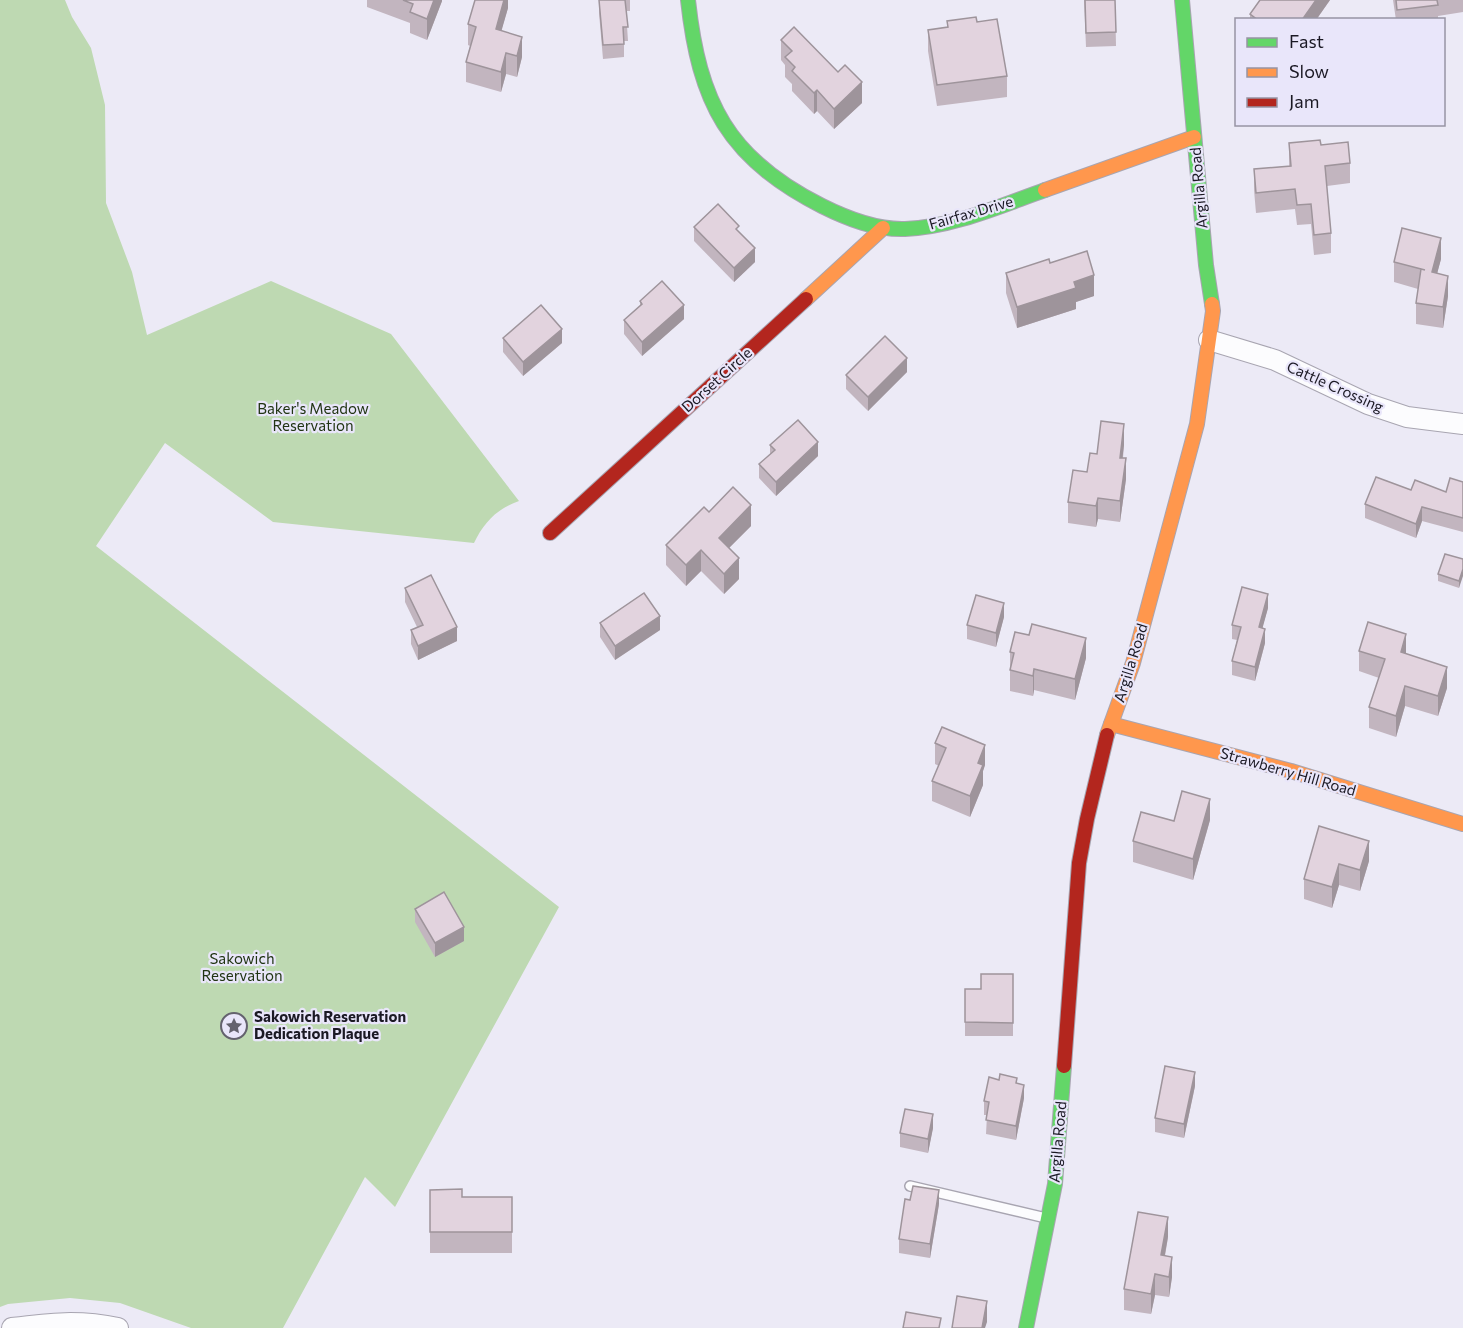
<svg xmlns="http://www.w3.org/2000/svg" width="1463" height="1328" font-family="Commissioner,sans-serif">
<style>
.park{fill:#bed9b2}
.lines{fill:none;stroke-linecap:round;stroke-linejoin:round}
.lane-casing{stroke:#a8a5b1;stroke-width:12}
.street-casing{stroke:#a8a5b1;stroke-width:22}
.fast-casing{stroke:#a8a5b1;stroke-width:16}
.slow-casing{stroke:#a8a5b1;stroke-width:16}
.jam-casing{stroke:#a8a5b1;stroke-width:16}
.lane{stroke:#fcfcfe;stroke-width:9}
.street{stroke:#fcfcfe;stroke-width:20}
.fast{stroke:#63d668;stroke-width:14}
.slow{stroke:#ff974d;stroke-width:14}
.jam{stroke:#b3261e;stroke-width:14}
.wall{fill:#c2b5bf}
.shaded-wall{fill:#9e949b}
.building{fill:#e2d3de;stroke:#9e949b;stroke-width:1.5}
.labels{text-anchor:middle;stroke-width:4.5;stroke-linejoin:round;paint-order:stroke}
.street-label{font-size:15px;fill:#1b1924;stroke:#e9e6fa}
.park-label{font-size:15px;fill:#213513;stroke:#e9e6fa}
.poi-label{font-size:15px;font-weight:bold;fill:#1b1924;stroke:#e9e6fa;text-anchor:start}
</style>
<rect width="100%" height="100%" fill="#eceaf6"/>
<!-- park -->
<path class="park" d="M0,0H65L72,17L91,48L105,105L106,203L132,272L147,335L271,281L391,334L519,501C498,508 484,522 474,543L273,522L165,443L96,546L559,907L395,1207L365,1177L283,1328H191L120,1303L70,1298L8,1304L0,1307Z"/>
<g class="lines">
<defs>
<path id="lane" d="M910,1186L1046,1218"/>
<g id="street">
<path d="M1209,340L1275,360L1368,404L1407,417L1463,424"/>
<path d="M12,1328C50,1323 80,1320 118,1328"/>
</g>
<g id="fast">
<path d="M688,0C699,102 728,159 822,206C848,219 876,230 905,229C953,227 1000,206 1045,190"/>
<path d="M1182,0L1206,265L1212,304"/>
<path d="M1026,1328L1055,1184L1064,1066"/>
</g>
<g id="slow">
<path d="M1045,190L1194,137"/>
<path d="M806,299L883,228"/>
<path d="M1111,724L1291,771L1463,824"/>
<path d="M1107,735L1133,663L1197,424L1213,311L1212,304"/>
</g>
<g id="jam">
<path d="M550,533L806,299"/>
<path d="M1064,1066L1079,863L1087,819L1107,735"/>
</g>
</defs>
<!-- lane casing -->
<use href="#lane" class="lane-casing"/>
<!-- street casing -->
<use href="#street" class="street-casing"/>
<!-- fast casing -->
<use href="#fast" class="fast-casing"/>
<!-- slow casing -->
<use href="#slow" class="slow-casing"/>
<!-- jam casing -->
<use href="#jam" class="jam-casing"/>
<!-- lane -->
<use href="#lane" class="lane"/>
<!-- street -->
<use href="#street" class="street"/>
<!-- fast -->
<use href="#fast" class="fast"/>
<!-- slow -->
<use href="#slow" class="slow"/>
<!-- jam -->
<use href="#jam" class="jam"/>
</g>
<!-- wall -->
<g class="wall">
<path d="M367,0H442V1L427,40L410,33V23L367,7Z"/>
<path d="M508,0V8L501,31L522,57L517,77L506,74L501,92L466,82V62L470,46L468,45V24Z"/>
<path d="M599,0H630V11H626L628,41H624V57L603,59L599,13Z"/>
<path d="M1084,0H1115L1116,46L1086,47Z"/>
<path d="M1330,0L1316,20H1250V14Z"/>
<path d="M1393,0H1463V12L1438,16V20H1396Z"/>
<path d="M947,21L977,22L1007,76V97L937,106L928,51V30L947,27Z"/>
<path d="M781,40L862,103L834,129L817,111L814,114L792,91V84L785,77V65L781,60Z"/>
<path d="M1289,143L1321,145L1350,163V183L1327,186L1331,233V253L1314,255L1311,224L1297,225L1295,209L1256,213L1254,190V169L1289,166Z"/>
<path d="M694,227L739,232L755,262L734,282L694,241Z"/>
<path d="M1441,259L1437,273L1448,296L1443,328L1416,324V303L1418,289L1394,282V262Z"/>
<path d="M1050,263L1094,296L1076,302V309L1017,328L1006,293V273Z"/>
<path d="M640,301L684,319L642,356L624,334V320L640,306Z"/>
<path d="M503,338L562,343L523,376L503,352Z"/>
<path d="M907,372L868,411L846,389V375Z"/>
<path d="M770,445L818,456L776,496L759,478V464L770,455Z"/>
<path d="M1124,445L1123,458L1126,479L1120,522L1098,519L1096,527L1068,523V502L1087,472L1097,454Z"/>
<path d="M1463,482V532L1422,521L1416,538L1365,518V504L1411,490L1446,492Z"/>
<path d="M709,512L751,526L729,548L739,579L724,594L701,571L686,586L666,565V545Z"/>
<path d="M1463,559L1459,588L1438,581V574Z"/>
<path d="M405,588L457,641L418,660L411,644V630L417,627L405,602Z"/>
<path d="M1268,608L1262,628L1265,643L1255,681L1232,675V661L1237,640L1232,639V625Z"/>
<path d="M1004,617L996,647L967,639V625Z"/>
<path d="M600,623L660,630L615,660L600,637Z"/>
<path d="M1359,651L1406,654L1447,688L1438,716L1405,706L1396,737L1369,728V707L1379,678L1359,671Z"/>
<path d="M1010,652L1086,658L1075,700L1034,690L1033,696L1010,691Z"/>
<path d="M935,743L985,765L983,771V785L970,817L932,801V781L939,766L935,764Z"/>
<path d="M1210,820L1193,880L1133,862V841L1174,821Z"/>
<path d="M1319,826L1369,861L1360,891L1339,885L1332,908L1304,899V879Z"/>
<path d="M415,909L464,941L435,957L415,922Z"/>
<path d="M1013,974V1036H965V989H981Z"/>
<path d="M1017,1083L1024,1098L1016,1140L986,1134L987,1115H984V1101Z"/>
<path d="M1195,1086L1184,1138L1155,1132V1118Z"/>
<path d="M933,1128L928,1153L900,1147V1133Z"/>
<path d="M430,1190L462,1197H512V1253H430Z"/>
<path d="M939,1204L930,1258L899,1253V1239Z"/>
<path d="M1168,1237L1165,1256L1172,1277L1169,1297L1155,1295L1151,1314L1124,1310V1289Z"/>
</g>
<!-- shaded-wall -->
<g class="shaded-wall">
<path d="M434,0H442V1L427,40V19Z"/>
<path d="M504,0H508V8L496,50V29Z"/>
<path d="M1316,0H1330L1316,20H1302Z"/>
<path d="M522,37V57L517,77V56Z"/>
<path d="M506,53V74L501,92V72Z"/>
<path d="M862,82V103L834,129V109Z"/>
<path d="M817,90V111L814,114V93Z"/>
<path d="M1441,238V259L1432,293V272Z"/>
<path d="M755,248V262L734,282V268Z"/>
<path d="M1094,275V296L1076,302V309L1017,328V307L1074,282Z"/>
<path d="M1448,276V296L1443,328V307Z"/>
<path d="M684,305V319L642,356V342Z"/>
<path d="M562,329V343L523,376V362Z"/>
<path d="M907,358V372L868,411V397Z"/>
<path d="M1124,424V445L1120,478V458Z"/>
<path d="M818,442V456L776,496V482Z"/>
<path d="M1126,458V479L1120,522V501Z"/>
<path d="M1098,498V519L1096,527V506Z"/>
<path d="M751,505V526L719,558V538Z"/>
<path d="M1422,507V521L1416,538V524Z"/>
<path d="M701,550V571L686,586V565Z"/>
<path d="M739,558V579L724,594V574Z"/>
<path d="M1463,569V576L1459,588V581Z"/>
<path d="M1268,594V608L1259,641V627Z"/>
<path d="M1004,603V617L996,647V633Z"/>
<path d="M660,616V630L615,660V646Z"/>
<path d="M457,627V641L418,660V646Z"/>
<path d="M1265,629V643L1255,681V667Z"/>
<path d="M1406,634V655L1401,652Z"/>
<path d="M1086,638V658L1075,700V679Z"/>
<path d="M1447,667V688L1438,716V696Z"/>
<path d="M1034,669V690L1033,696V676Z"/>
<path d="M1405,686V706L1396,737V716Z"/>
<path d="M985,745V765L983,771V785L970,817V796L978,763Z"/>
<path d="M1210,799V820L1193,880V859Z"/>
<path d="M1369,841V861L1360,891V870Z"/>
<path d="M1339,864V885L1332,908V887Z"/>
<path d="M464,927V941L435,957V943Z"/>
<path d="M1195,1072V1086L1184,1138V1124Z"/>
<path d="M1024,1085V1098L1016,1140V1126Z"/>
<path d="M933,1114V1128L928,1153V1139Z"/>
<path d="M939,1190V1204L930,1258V1244Z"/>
<path d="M1168,1217V1237L1161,1276V1255Z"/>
<path d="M1172,1257V1277L1169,1297V1277Z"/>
<path d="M1155,1274V1295L1151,1314V1294Z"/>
<path d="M987,1301V1322L985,1328H982Z"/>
</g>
<!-- building -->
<g class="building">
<path d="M403,0H434L427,19L410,12L413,4Z"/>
<path d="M475,0H504L496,29L522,37L517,56L506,53L501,72L466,62L476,27L468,24Z"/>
<path d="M599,0H625L628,27H623L624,44L603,45Z"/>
<path d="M1085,0H1115L1116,32L1086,33Z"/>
<path d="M1260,0H1316L1302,20H1258L1250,14Z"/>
<path d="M1396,0H1437L1438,5L1397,10Z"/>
<path d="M976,17L977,22L997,19L1007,76L937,85L928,30L948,27L947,21Z"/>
<path d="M794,27L838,72L845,65L862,82L834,109L817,90L814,93L792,71L795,67L785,57L792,51L781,40Z"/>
<path d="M1320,140L1321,145L1348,142L1350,163L1325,166L1331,233L1314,235L1311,204L1297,205L1295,189L1256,193L1254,169L1291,166L1289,143Z"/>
<path d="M718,204L739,226L736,229L755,248L734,268L694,227Z"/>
<path d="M1402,228L1441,238L1432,272L1448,276L1443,307L1416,303L1421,269L1425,270L1394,262Z"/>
<path d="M1087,251L1094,275L1074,282L1076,288L1017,307L1006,273L1049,259L1050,263Z"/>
<path d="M662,281L684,305L642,342L624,320L642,304L640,301Z"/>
<path d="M541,305L562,329L523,362L503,338Z"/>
<path d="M885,336L907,358L868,397L846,375Z"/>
<path d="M798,420L818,442L776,482L759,464L775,450L770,445Z"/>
<path d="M1101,421L1124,424L1120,458H1126L1120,501L1098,498L1096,506L1068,502L1073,470L1087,472L1090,453L1097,454Z"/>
<path d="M1376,477L1411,490L1415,480L1446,492L1450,478L1463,482V518L1422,507L1416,524L1365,504Z"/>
<path d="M733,487L751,505L719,538L739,558L724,574L701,550L686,565L666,545L704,507L709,512Z"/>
<path d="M1445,554L1463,559V569L1459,581L1438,574Z"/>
<path d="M431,575L457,627L418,646L411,630L423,625L405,588Z"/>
<path d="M1242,587L1268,594L1259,627L1265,629L1255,667L1232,661L1241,627L1232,625Z"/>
<path d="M644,593L660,616L615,646L600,623Z"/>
<path d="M976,595L1004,603L996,633L967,625Z"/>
<path d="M1368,622L1406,634L1401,652L1447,667L1438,696L1405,686L1396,716L1369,707L1385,659L1359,651Z"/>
<path d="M1032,624L1086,638L1075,679L1034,669L1033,676L1010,670L1014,653L1010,652L1015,632L1029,635Z"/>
<path d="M942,727L985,745L978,763L983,765L970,796L932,781L946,748L935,743Z"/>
<path d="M1182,791L1210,799L1193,859L1133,841L1141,812L1174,821Z"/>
<path d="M1319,826L1369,841L1360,870L1339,864L1332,887L1304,879Z"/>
<path d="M444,892L464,927L435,943L415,909Z"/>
<path d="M981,974H1013V1023L965,1022V989H981Z"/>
<path d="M1165,1066L1195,1072L1184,1124L1155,1118Z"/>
<path d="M1000,1074L1017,1078L1016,1083L1024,1085L1016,1126L986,1120L989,1102L984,1101L989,1077L999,1080Z"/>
<path d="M905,1109L933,1114L928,1139L900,1133Z"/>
<path d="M913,1186L939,1190L930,1244L899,1239L905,1199L910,1200Z"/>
<path d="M462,1189V1197H512V1232H430V1190Z"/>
<path d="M1138,1212L1168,1217L1161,1255L1172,1257L1169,1277L1155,1274L1151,1294L1124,1289Z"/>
<path d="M957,1296L987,1301L982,1328H952Z"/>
<path d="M906,1312L941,1318L939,1328H903Z"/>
</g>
<!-- icons -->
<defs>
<symbol id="sight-ring" viewBox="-11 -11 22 22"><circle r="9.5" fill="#e9e6fa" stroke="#64626e" stroke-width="1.5"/><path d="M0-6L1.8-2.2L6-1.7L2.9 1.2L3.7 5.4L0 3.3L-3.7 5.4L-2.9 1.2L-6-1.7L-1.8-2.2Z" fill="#64626e"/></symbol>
</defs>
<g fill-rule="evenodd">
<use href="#sight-ring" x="219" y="1011" width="30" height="30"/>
</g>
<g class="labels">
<!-- street labels -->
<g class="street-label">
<text transform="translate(1199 188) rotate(-95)" y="5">Argilla Road</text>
<text transform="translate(971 213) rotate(-16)" y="5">Fairfax Drive</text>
<text transform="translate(717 380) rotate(-42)" y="5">Dorset Circle</text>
<text transform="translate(1335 387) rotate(24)" y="5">Cattle Crossing</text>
<text transform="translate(1131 663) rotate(-73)" y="5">Argilla Road</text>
<text transform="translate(1288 772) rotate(16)" y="5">Strawberry Hill Road</text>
<text transform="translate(1058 1142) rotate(-85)" y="5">Argilla Road</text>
</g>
<!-- park labels -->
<g class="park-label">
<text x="313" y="414">Baker's Meadow<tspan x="313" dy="17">Reservation</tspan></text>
<text x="242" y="964">Sakowich<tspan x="242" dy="17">Reservation</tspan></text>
</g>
<!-- poi labels -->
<g class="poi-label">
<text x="254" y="1022">Sakowich Reservation<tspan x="254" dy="17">Dedication Plaque</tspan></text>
</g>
</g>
<!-- legend -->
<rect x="1235" y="18" width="210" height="108" fill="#e9e6fa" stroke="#9794a4" stroke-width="1.5"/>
<rect x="1247" y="38" width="30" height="9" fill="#63d668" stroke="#9794a4" stroke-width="1.5"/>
<text x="1289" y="48" font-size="18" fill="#1b1924">Fast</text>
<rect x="1247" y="68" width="30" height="9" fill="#ff974d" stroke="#9794a4" stroke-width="1.5"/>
<text x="1289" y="78" font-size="18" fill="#1b1924">Slow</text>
<rect x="1247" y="98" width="30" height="9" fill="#b3261e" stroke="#9794a4" stroke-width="1.5"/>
<text x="1289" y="108" font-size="18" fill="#1b1924">Jam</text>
</svg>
